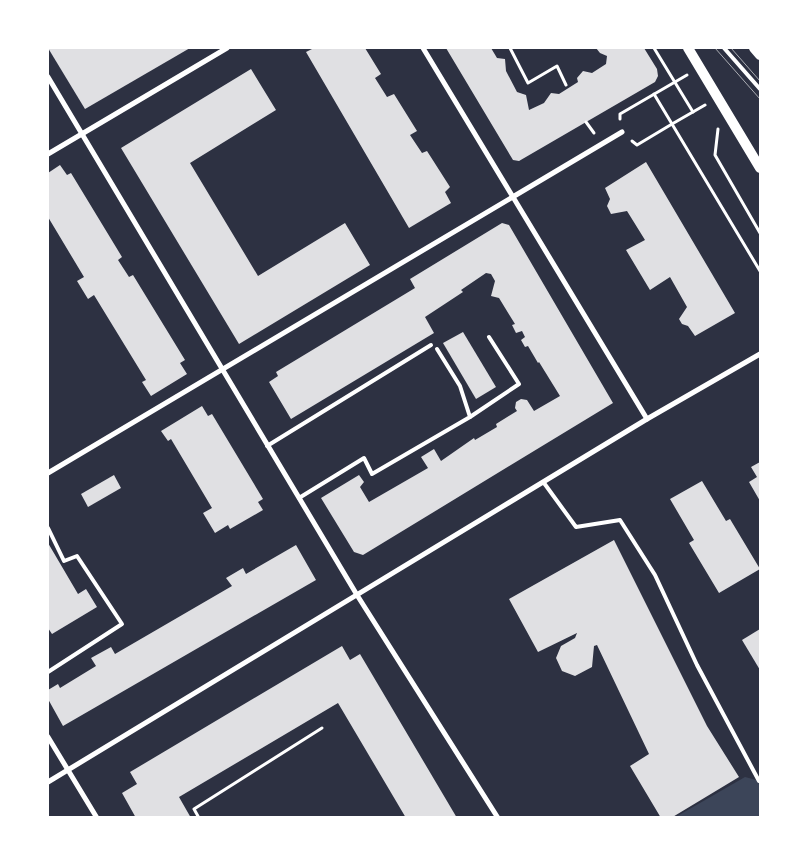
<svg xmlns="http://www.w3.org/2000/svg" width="808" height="865" font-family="Poppins,sans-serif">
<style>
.green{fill:#3c4559}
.building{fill:#e0e0e3}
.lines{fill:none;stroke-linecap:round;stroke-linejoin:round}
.path{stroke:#fff;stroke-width:3}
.service{stroke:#fff;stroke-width:4}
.minor{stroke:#fff;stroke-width:5}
.secondary{stroke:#fff;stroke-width:10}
.tram{stroke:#abadb3;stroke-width:1}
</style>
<rect width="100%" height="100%" fill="#2d3142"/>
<!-- green -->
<path class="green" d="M745,777L760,781V817L674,818Z"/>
<!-- building -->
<g class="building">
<path d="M48,48H190L85,109Z"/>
<path d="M314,48H365L381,74L375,78L387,97L394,94L417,131L410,135L422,153L427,151L450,187L445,192L451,203L409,228L306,52Z"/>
<path d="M446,48H491L497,58L505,59L506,71L517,92L526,95L529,110L544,103L551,93L559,94L578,82L577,78L583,71L592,73L606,64L607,56L600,53L596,48H644L657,69L658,76L655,82L519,161L513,160Z"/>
<path d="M251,69L276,110L190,163L258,276L345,223L370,265L239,344L121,148Z"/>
<path d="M646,162L735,313L695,336L688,326L682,324L679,319L687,307L670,277L650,290L626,250L645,240L627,211L611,214L607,206L610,199L605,188Z"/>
<path d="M60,165L67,175L71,173L122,257L118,260L129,277L133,275L185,360L180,363L187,374L151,396L142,382L146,380L94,295L88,299L77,281L84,277L48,217V173Z"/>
<path d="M502,223L509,225L613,403L363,555L354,552L321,498L359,475L364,482L360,487L369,502L428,468L421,457L434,449L441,461L474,438L475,440L497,427L496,424L517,411L515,408L516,402L521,399L527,400L534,411L560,396L539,362L538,363L528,346L525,347L521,340L525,337L522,331L516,333L512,325L515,324L499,298L491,296L495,281L491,274L486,273L461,290L463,292L425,317L434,333L291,419L269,382L278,376L276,372L415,288L410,279Z"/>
<path d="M463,332L496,387L476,399L443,343Z"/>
<path d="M202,406L208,416L212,414L263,499L258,502L263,510L230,529L228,525L215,533L203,513L212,508L171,439L168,441L161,431Z"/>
<path d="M760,462V501L749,482L757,477L751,467Z"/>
<path d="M114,475L121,488L88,507L81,494Z"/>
<path d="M702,481L726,521L730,519L760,569L719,593L689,543L694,540L670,499Z"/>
<path d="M614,540L707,726L739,777L671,818H661L630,766L649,754L597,645L594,646L592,667L575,676L562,671L556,658L561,646L575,638L577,633L538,652L509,599Z"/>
<path d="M48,543L78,594L86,589L97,607L52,634L48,628Z"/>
<path d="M296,545L316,580L63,726L48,699V690L58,684L60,688L96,666L91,658L111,647L115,654L232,586L226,578L243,568L246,574Z"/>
<path d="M760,629V670L742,640Z"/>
<path d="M342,646L350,660L360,654L457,818H406L338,703L179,797L191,818H136L122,793L137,784L130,772Z"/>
</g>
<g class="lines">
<!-- path -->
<g class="path">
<path d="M510,48L528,83L557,66L566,85"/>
<path d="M654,48L693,112"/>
<path d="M705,105L672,124L760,271"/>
<path d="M620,119V114L687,75"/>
<path d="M586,122L594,133"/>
<path d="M718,129L715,155L760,233"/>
<path d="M632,141L637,145L672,124L654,94"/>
<path d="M199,818L194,809L322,728"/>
</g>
<!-- service -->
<g class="service">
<path d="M724,48L760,89"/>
<path d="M470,417L519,384L489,337"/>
<path d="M267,446L431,345"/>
<path d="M544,483L576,527L620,520L655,575L697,665L759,781"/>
<path d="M299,498L364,458L372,474L470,417L460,386L437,349"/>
<path d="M48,672L122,624L77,556L64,561L48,528"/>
</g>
<!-- minor -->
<g class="minor">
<path d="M423,48L647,419"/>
<path d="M48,77L357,595L498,818"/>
<path d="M48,154L227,48"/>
<path d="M48,473L622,132"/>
<path d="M48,737L97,818"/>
<path d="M48,782L647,419L760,354"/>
</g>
<!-- secondary -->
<g class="secondary">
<path d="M688,48L760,168"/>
<path d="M754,48L760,55"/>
</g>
<!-- tram -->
<g class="tram">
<path d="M715,48L760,99"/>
<path d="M731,48L760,81"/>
</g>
</g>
<!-- border -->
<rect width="808" height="865" fill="none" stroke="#ffffff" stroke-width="98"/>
</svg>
